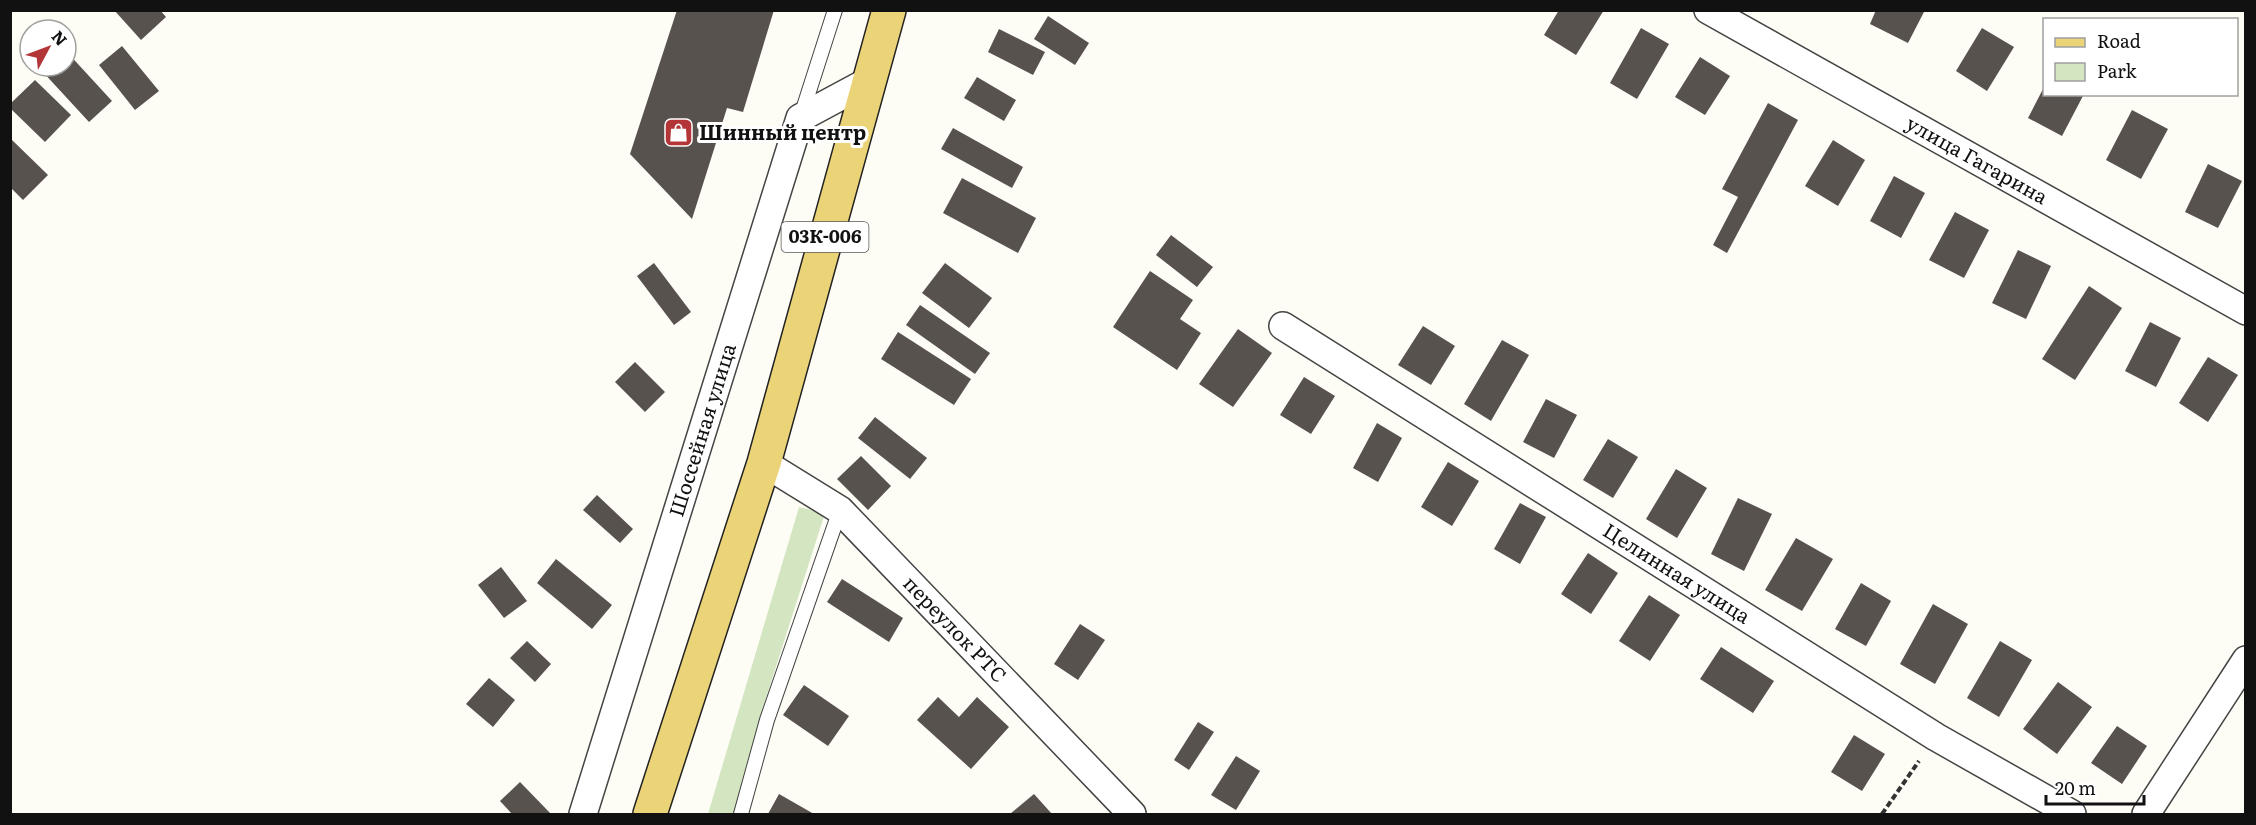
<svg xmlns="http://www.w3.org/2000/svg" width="2256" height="825" font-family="Literata,serif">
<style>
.green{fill:#d3e6c1}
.building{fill:#58524e}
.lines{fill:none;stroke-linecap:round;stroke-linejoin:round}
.lane-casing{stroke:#444;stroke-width:16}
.street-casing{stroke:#444;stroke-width:30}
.primary-casing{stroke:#222;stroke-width:36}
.path{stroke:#333;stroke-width:4;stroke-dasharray:6 3;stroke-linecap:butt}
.lane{stroke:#fff;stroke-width:14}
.street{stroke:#fff;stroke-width:27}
.primary{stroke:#ebd378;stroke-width:33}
.labels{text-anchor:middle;stroke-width:6;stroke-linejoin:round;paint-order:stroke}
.shield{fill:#fff;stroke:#585858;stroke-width:1.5}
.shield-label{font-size:18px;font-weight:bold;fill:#111}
.poi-label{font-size:20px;font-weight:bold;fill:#111;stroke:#fff;text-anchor:start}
.street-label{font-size:20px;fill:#111;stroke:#fff}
</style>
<rect width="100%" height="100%" fill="#fefdf5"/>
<!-- green -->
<path class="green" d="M799,507L825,513L759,720L734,814H708Z"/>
<!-- building -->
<g class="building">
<path d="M114,10H160L166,17L141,40Z"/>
<path d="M677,10H774L743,112L727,108L692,219L630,154Z"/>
<path d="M1559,10H1604L1576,55L1544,35Z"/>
<path d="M1876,10H1925L1908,43L1870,24Z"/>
<path d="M1048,16L1089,43L1075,65L1034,39Z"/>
<path d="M1641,28L1669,44L1637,99L1610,83Z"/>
<path d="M1982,28L2014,47L1987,91L1956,71Z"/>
<path d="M999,29L1045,52L1033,75L988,52Z"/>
<path d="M122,46L159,91L135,110L99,65Z"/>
<path d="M66,51L112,101L89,122L42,71L48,66H66Z"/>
<path d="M1700,57L1730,76L1705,115L1675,97Z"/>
<path d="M977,77L1016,100L1004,121L964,98Z"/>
<path d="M35,80L71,115L45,142L10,108V104Z"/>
<path d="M2044,87V94H2084L2062,136L2028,118Z"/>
<path d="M1768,103L1798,120L1727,253L1713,245L1738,197L1722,189Z"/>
<path d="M2132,110L2168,129L2141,179L2106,160Z"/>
<path d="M953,128L1023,167L1012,188L941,149Z"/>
<path d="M10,138L48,175L23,200L10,187Z"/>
<path d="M1833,140L1865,160L1838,206L1805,186Z"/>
<path d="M2208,164L2242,181L2218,228L2185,212Z"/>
<path d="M1894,176L1925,193L1901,238L1870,221Z"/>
<path d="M962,178L1036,218L1018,253L943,213Z"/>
<path d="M1955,212L1989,230L1964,278L1929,260Z"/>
<path d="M1171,235L1213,267L1197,287L1156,255Z"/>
<path d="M2018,250L2051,266L2026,319L1992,303Z"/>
<path d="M654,263L691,312L674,325L637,276Z"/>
<path d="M945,263L992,298L969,328L922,293Z"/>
<path d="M1150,271L1193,300L1180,319L1201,333L1177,370L1113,327Z"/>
<path d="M2089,286L2122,308L2075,380L2042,359Z"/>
<path d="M920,305L990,353L975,374L906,325Z"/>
<path d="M2150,322L2181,338L2156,387L2125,371Z"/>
<path d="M1423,326L1455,346L1431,385L1398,365Z"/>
<path d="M1238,329L1272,353L1233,407L1199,384Z"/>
<path d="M898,332L971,379L954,405L881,359Z"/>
<path d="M1502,340L1529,355L1491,421L1464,404Z"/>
<path d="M2208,357L2238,375L2208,422L2179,403Z"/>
<path d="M635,362L665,392L645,412L615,382Z"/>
<path d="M1304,377L1335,396L1311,434L1280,415Z"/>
<path d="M1546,399L1577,415L1554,458L1523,442Z"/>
<path d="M875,417L927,458L910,479L858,438Z"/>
<path d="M1377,423L1402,438L1378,482L1353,468Z"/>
<path d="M1608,439L1638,457L1613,498L1583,480Z"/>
<path d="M861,456L891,486L868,510L837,479Z"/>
<path d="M1448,462L1479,481L1452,526L1421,507Z"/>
<path d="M1676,469L1707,488L1677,538L1646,519Z"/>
<path d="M597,495L633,529L620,543L583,510Z"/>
<path d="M1738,498L1772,514L1744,571L1711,554Z"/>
<path d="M1520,503L1546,517L1520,564L1494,549Z"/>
<path d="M1796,538L1833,559L1802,611L1765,590Z"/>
<path d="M1588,553L1618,573L1591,614L1561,594Z"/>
<path d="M556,559L612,605L592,629L537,583Z"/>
<path d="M501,567L527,601L504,618L478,585Z"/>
<path d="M842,579L903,618L889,642L827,602Z"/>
<path d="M1861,583L1891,601L1866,646L1835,629Z"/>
<path d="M1649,595L1680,615L1650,661L1619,641Z"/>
<path d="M1933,604L1968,624L1935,684L1900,664Z"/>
<path d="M1080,624L1105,640L1078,680L1054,664Z"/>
<path d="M527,641L551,664L535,682L510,658Z"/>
<path d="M2000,641L2032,660L1999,717L1967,698Z"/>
<path d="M1721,647L1774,681L1753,713L1700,679Z"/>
<path d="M489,678L515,700L493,727L466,704Z"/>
<path d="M2058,682L2092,707L2057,754L2023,729Z"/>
<path d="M804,685L849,716L828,746L783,715Z"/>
<path d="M938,697L959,717L977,697L1009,727L971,769L917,720Z"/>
<path d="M1198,722L1214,732L1189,770L1174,760Z"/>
<path d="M2117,726L2147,746L2122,784L2091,763Z"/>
<path d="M1854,735L1885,754L1862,791L1831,772Z"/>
<path d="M1236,756L1260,771L1236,810L1211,795Z"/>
<path d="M520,782L551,814H512L500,801Z"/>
<path d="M779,794L814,814H768Z"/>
<path d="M1034,794L1052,814H1010Z"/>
</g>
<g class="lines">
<defs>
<g id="lane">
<path d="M801,116L835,10"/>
<path d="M741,814L767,720L840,510"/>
</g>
<g id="street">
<path id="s1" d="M1708,10L2246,311"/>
<path id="s2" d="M1283,326L1936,737L2072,814"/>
<path id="s3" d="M764,463L840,510L1132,814"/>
<path id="s4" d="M583,814L800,118L867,82"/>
<path d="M2146,814L2246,660"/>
</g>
<path id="primary" d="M650,814L764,463L889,10"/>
</defs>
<!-- lane casing -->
<use href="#lane" class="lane-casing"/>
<!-- street casing -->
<use href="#street" class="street-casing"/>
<!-- primary casing -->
<use href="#primary" class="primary-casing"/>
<!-- path -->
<path class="path" d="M1882,814L1919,761"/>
<!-- lane -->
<use href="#lane" class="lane"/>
<!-- street -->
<use href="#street" class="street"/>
<!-- primary -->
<use href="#primary" class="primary"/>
</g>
<!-- icons -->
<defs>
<symbol id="shop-square" viewBox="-11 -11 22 22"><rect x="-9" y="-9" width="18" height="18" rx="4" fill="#b43537" stroke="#fff"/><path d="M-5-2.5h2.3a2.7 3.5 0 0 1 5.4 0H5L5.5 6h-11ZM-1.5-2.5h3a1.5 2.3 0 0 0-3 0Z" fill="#fff"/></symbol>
</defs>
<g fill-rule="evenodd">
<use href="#shop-square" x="662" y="116" width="33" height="33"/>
</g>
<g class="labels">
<!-- shield labels -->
<rect class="shield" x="781.5" y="222" width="87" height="30" rx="4.5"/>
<g class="shield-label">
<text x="825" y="243">03К-006</text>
</g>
<!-- poi labels -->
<g class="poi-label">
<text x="699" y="140">Шинный центр</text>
</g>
<!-- street labels -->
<g class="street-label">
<text dy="7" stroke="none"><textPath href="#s1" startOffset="308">улица Гагарина</textPath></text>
<text dy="7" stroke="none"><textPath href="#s4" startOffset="402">Шоссейная улица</textPath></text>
<text dy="7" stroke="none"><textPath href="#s2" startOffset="465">Целинная улица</textPath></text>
<text dy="7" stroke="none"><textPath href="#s3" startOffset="255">переулок РТС</textPath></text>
</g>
</g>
<!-- border -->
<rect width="2256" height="825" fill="none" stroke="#111111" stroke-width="24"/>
<!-- legend -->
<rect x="2043" y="18" width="195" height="78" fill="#ffffff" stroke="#a0a0a0" stroke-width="1.5"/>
<rect x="2055" y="38" width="30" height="9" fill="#ebd378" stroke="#a0a0a0" stroke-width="1.5"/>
<text x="2097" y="48" font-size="18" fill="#111111">Road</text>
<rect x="2055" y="63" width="30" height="18" fill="#d3e6c1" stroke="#a0a0a0" stroke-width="1.5"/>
<text x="2097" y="78" font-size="18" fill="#111111">Park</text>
<!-- north arrow -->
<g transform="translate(48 48) rotate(49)"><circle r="28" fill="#ffffff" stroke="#a0a0a0" stroke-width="1.5"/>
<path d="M0-4.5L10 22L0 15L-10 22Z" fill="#b43537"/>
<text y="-9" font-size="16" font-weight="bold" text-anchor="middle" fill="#111111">N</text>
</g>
<!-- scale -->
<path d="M2046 795v9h98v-9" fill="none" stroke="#111111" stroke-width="3"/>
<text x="2055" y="795" font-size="18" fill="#111111" stroke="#ffffff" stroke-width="4.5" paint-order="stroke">20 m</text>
</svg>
